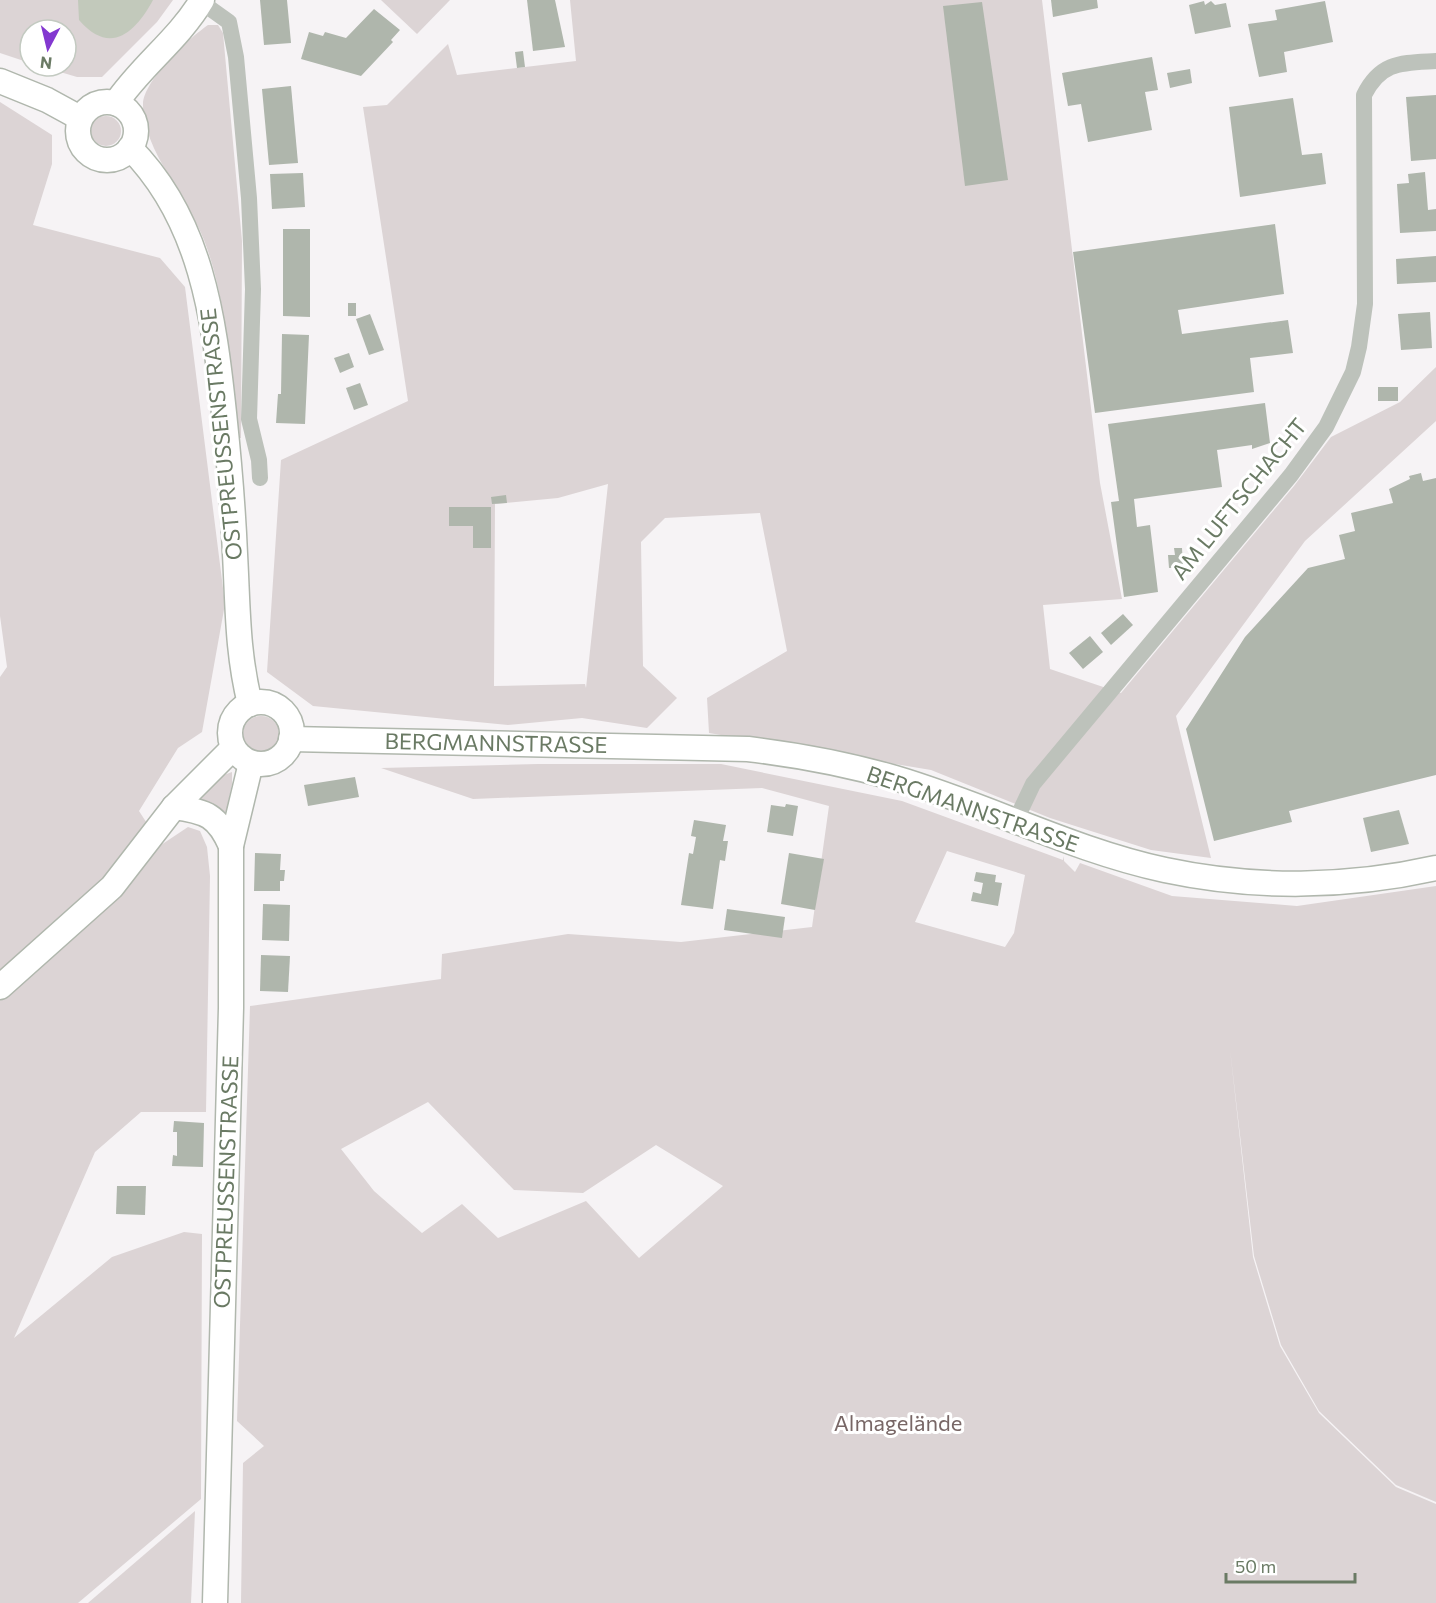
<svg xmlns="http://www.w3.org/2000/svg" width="1436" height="1603" font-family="Commissioner,sans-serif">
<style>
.green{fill:#dcd4d5;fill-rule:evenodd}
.water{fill:#c2c9bb}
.building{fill:#afb6ac}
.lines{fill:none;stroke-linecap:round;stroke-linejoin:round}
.secondary-casing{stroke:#b0b7ad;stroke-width:27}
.street{stroke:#bdc2bb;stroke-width:16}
.secondary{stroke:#fff;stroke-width:24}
.labels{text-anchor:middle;stroke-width:6;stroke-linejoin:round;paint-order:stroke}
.street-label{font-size:22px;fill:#6a7a64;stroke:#fff}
.park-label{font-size:22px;fill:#786766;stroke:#fff}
</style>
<rect width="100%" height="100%" fill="#f6f3f5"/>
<!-- green -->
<g class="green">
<path d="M0,0H173L157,22L102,77H77L40,66H66V30H30V63L0,53Z"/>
<path d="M381,0H450L417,34Z"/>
<path d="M570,0H1042L1100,483L1122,599L1043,605L1050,669L1121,693L1294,486L1331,437L1400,402L1436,367V421L1305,541L1176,716L1211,858L1151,850L1094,832L1050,818L931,770L709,733L707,698L787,651L760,513L665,518L641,542L643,666L677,698L647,728L582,718L508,725L313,706L267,672L281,460L408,401L363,107L387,105L448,44L457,75L576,61ZM608,484L586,688L585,684L494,686L495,504L558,498Z"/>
<path d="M208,25H218L223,33L242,241L241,438H238C229,373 228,302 204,240C188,197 142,149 143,104C144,80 189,38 208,25Z"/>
<path d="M0,102L52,135V164L33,225L160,258L185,287L225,604L202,732L178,748L139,811L161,845L188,827L200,831L207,847L210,876L206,1112H141L95,1152L14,1338L112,1257L184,1232L202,1234L201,1499L78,1603H0V677L7,667L0,616Z"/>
<circle cx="106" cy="131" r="15"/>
<circle cx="261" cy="734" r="18"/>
<path d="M538,764H721L902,801L1063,860L1064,856V861L1075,872L1080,863L1172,896L1297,906L1436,886V1502L1396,1485L1319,1411L1281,1345L1254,1256L1230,1049L1253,1257L1280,1346L1319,1413L1396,1487L1436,1504V1603H241L243,1463L264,1446L237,1421L250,1006L441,979L442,954L568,934L681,942L812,927L829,806L762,788L473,799L381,768ZM947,851L1025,875L1014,933L1005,947L915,922ZM428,1102L514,1190L583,1193L656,1145L723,1186L639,1258L586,1201L498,1238L462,1204L422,1233L374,1191L341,1149Z"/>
<path d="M232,772V784L226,812L199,800L198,796L221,776Z"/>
<path d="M195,1511L191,1603H88Z"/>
</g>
<!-- water -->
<path class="water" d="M78,0H153C135,33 110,56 79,20Z"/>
<!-- building -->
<g class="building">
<path d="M260,0H287L291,43L264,45Z"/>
<path d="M527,0H555L565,47L533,51Z"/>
<path d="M1051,0H1097L1098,8L1053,17Z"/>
<path d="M1204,1L1205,5L1211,1L1215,5L1226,3L1231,27L1195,34L1189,5Z"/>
<path d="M1325,1L1333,42L1284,52L1287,72L1259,77L1248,24L1277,20L1275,10Z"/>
<path d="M982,2L1008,180L965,186L943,6Z"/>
<path d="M374,9L400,30L391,40L393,42L361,76L301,59L309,32L323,36L325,32L346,38Z"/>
<path d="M523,51L525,67L517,68L515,52Z"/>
<path d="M1152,57L1158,90L1145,92L1152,130L1088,142L1081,104L1068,106L1062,73Z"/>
<path d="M1190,69L1192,83L1170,88L1167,73Z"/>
<path d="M291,86L298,163L269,165L262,89Z"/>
<path d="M1436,95V159L1411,161L1406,97Z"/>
<path d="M1293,98L1302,155L1322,153L1326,184L1240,197L1229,107Z"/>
<path d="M1425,172L1428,210L1436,209V231L1400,233L1397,184L1409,183L1408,174Z"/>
<path d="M303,173L305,207L272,209L270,174Z"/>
<path d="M1275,224L1284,294L1178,310L1182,334L1288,320L1293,353L1250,358L1254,392L1095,413L1073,252Z"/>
<path d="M283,229H310V317L283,316Z"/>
<path d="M1436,256V282L1397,284L1396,259Z"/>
<rect x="348" y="303" width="8" height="13"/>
<path d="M1430,312L1432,348L1401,350L1398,314Z"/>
<path d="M370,314L384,350L369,355L356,319Z"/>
<path d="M282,334L309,335L305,424L276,423L278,394H281Z"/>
<path d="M349,353L354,367L340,373L334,358Z"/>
<path d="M360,383L368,405L354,410L346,388Z"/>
<rect x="1378" y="387" width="20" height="14"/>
<path d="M1265,403L1270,443L1252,449V445L1217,450L1222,487L1134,499L1137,527L1150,525L1158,592L1124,597L1111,502L1119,501L1108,424Z"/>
<path d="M1421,473L1423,481L1436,478V775L1289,811L1292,822L1214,841L1186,729L1245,637L1308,568L1345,559L1339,535L1355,531L1351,513L1393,503L1389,489L1410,479L1409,476Z"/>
<path d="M506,495L507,503L492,504L491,497Z"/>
<path d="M449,507H491V548H473V526H449Z"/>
<path d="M1174,548H1182L1183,567L1169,568L1168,555H1175Z"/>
<path d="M1123,614L1133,625L1111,645L1101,633Z"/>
<path d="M1090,636L1103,652L1083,669L1069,653Z"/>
<path d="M355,777L359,797L308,806L304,785Z"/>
<path d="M786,804L798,806L793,836L767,832L771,805L785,807Z"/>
<path d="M1399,810L1409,844L1371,852L1363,818Z"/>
<path d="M694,820L726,825L723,841H728L725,861L720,860L713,909L681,905L689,853L693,854L696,837L691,836Z"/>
<path d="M255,853L281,854L280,870H285L284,881H280V891H254Z"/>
<path d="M789,853L824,859L815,910L781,904Z"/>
<path d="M976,872L996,875L995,882L1002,883L998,906L971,901L973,892L981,894L983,883L974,881Z"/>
<path d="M263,904L290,905L289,941L262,940Z"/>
<path d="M727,909L785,917L782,938L724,930Z"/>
<path d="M261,955L290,956L288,992L260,991Z"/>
<path d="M174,1121L204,1123L203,1167L172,1166L173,1155L177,1156V1132H173Z"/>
<path d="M117,1186H146L145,1215L116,1214Z"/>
</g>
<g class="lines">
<defs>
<g id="secondary">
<path d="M0,81L47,100L80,118"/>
<circle cx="107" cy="131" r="29"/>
<path d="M116,103C141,66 179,39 202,0"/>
<path d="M130,148C201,219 214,318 224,413C229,460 233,507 235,554C238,608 237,651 250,704"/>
<circle cx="261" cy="733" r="31"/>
<path d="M291,739L748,749C798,755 847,764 895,778C987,805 1072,850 1165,870C1254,889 1348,888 1436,868"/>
<path d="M174,807C206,811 218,816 231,846"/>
<path d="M0,987L112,887L174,807L233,748"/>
<path d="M215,1603L231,1008V846L251,763"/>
</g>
</defs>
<!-- secondary casing -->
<use href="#secondary" class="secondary-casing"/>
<!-- street -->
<g class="street">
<path d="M201,2L229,22L236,57L249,198L253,289L249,419L259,460L260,478"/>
<path d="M1015,822L1033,784L1291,475L1326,427L1353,372L1359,347L1365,304L1364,95C1381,61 1402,63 1436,61"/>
</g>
<!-- secondary -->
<use href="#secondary" class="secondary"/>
</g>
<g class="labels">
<!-- street labels -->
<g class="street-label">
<text transform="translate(221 434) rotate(-96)" y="8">OSTPREUSSENSTRASSE</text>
<text transform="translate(1239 499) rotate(-51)" y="8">AM LUFTSCHACHT</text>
<text transform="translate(496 743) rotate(1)" y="8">BERGMANNSTRASSE</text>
<text transform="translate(973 809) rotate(19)" y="8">BERGMANNSTRASSE</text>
<text transform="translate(226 1182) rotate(-88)" y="8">OSTPREUSSENSTRASSE</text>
</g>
<!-- park labels -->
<g class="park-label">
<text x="898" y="1431">Almagelände</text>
</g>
</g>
<!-- north arrow -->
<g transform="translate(48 48) rotate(187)"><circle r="28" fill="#ffffff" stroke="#c3cac1" stroke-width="1.5"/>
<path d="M0-4.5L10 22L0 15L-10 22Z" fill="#8338d0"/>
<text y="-9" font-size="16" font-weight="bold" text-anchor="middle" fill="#6a7a64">N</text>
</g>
<!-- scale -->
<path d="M1226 1573v9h129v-9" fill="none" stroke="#6a7a64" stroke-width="3"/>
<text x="1235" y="1573" font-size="18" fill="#6a7a64" stroke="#ffffff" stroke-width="4.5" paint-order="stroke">50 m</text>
</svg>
